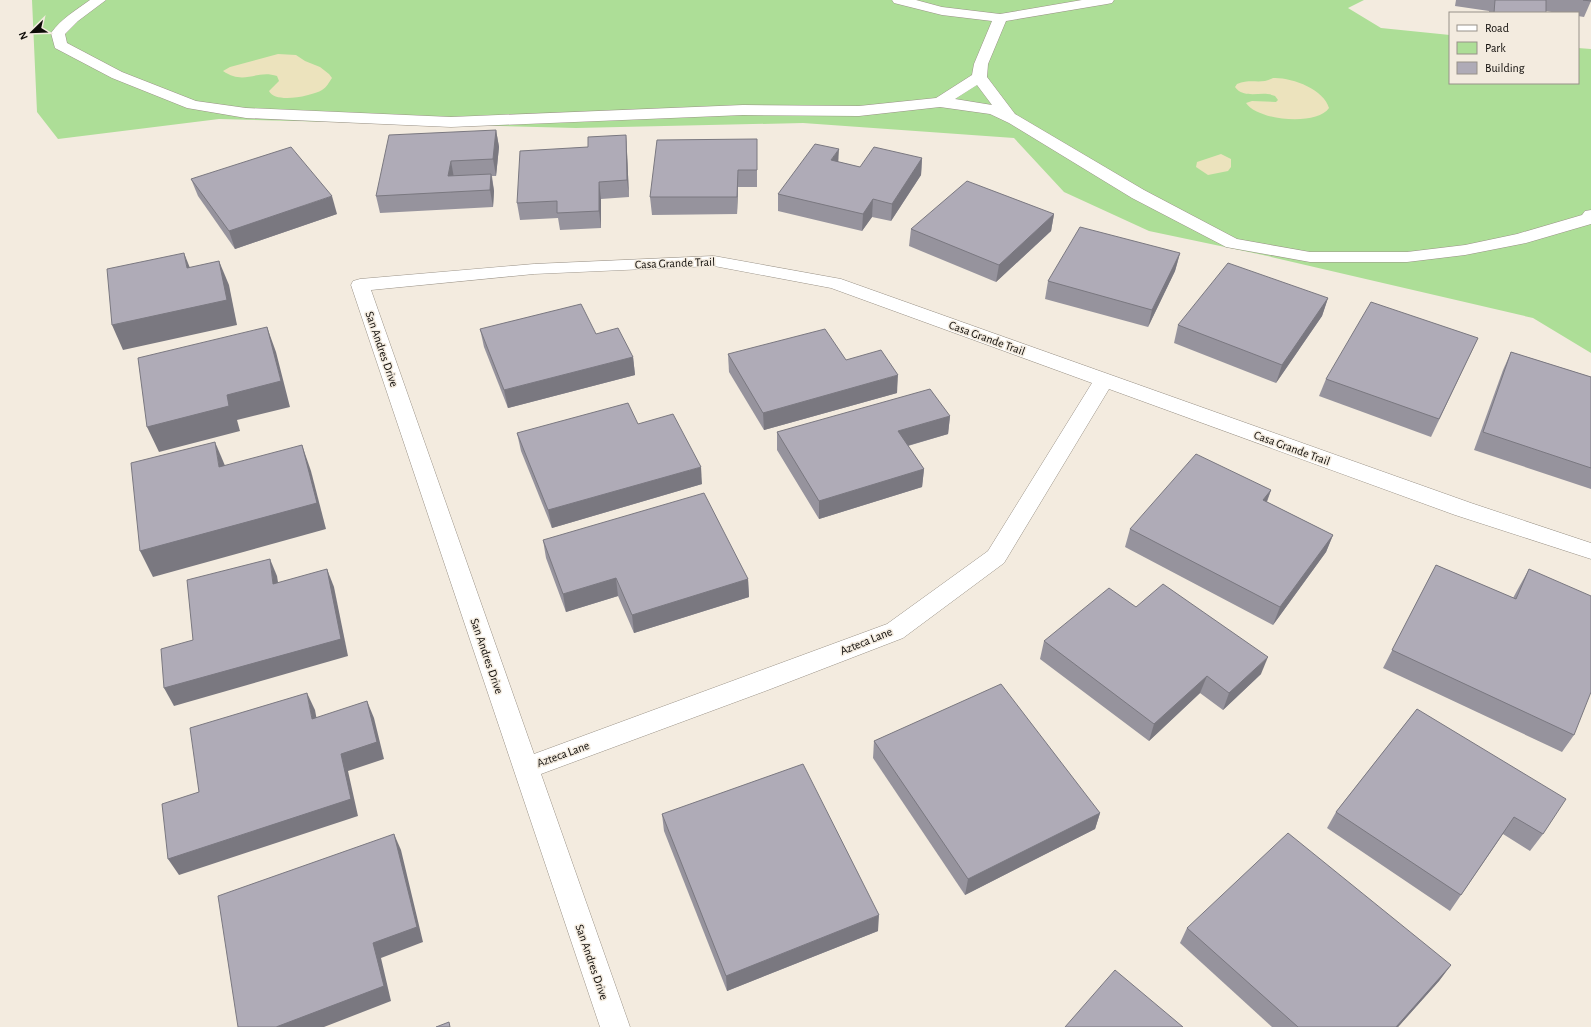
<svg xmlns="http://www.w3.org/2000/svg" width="1591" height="1027" font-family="'Alegreya Sans',sans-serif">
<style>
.green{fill:#adde97}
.sand{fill:#ece3bd}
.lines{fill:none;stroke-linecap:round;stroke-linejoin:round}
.minor-casing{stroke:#9a9287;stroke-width:1}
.minor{fill:#fff;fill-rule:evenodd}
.wall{fill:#96939d}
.shaded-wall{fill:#7a7880}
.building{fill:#afabb7;stroke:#7a7880}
.labels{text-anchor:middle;stroke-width:3;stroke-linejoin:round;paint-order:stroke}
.street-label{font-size:12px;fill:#0e0b08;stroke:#f3ebdf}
</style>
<rect width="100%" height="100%" fill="#f3ebdf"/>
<!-- green -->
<path class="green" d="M32,0H1364L1348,8L1381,28L1450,35V83H1578V48L1591,49V353L1533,318L1263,255L1149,231L1064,192L1014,138L803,123L576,128L219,119L58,139L37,112Z"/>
<!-- sand -->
<g class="sand">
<path d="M278,54L296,55L305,61L320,67L329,74L332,78C329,82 327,87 322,90C312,96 275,104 269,91L279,81L277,76C256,69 245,86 223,71L230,67Z"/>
<path d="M1273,78C1291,77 1324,89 1329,108C1317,126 1258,121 1246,103L1252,101L1276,102L1278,100L1275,96C1263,90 1244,100 1235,87L1237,84C1252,78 1260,85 1273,78Z"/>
<path d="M1221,154L1231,159V167L1228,171L1208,175L1196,167L1197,162Z"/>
</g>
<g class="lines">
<defs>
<g id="minor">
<path d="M90,0H106L78,21L65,34L67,43L122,72L196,101L246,108L451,117L743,105L859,106L936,98L972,75L974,64L992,21L942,15L894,3L892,0H916L942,7L1000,14L1082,0H1114L1112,3L1107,4L1006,21L988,64L987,77L1015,114L1144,190L1237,239L1310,252H1407L1465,245L1517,234L1582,215L1585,211L1591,210V224L1526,243L1465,255L1407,262H1310L1226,247L1132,198L1009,123L990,114L940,107L859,116L743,115L451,127L246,118L187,108L112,78L55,48L51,33C61,19 76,10 90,0ZM977,85L992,105L955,99Z"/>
<path d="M714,256L841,279L1471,503L1591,543V559L1455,515L1109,389L1004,563L903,638L768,690L541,774L630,1027H600L351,285L353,281L360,279L534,264ZM714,266L831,288L1092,383L988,551L887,624L534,754L371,290L534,274Z"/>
</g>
</defs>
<!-- minor casing -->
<use href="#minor" class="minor-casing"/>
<!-- minor -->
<use href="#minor" class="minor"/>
</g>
<!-- wall -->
<g class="wall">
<path d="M1456,0H1591V1L1584,17L1578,16V13H1557L1546,11V13H1489V11L1455,6Z"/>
<path d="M496,130L499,147L496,176H492L494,191L493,207L380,213L376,196Z"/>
<path d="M626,135L627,152L629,197L601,199V228L560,230L558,218L520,220L517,203L588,147Z"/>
<path d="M757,156V187H738L737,214L652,215L650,197Z"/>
<path d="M922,158L921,175L891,221L872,217L862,231L778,211V194L839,162L860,167Z"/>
<path d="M191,179L337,214L235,249L198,196Z"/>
<path d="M1054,214L1051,231L996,282L909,246L911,229Z"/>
<path d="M1180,253L1175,271L1148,327L1045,299L1048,281Z"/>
<path d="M1328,298L1322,316L1276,383L1174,343L1178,325Z"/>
<path d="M480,329L596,334L633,357L635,375L508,408L484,347Z"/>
<path d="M1478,338L1431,437L1319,396L1326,379Z"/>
<path d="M1511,352L1591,377V489L1474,450L1503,370Z"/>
<path d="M728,354L846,360L897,393L764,430L729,372Z"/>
<path d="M950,416L948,434L908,446L924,469L922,487L819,519L777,450V432Z"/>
<path d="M638,424L702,484L552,528L521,451L517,433Z"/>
<path d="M1271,490L1267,502L1333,535L1326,552L1273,625L1125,547L1130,529Z"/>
<path d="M543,540L748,579L749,597L634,633L618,596L566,612L546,558Z"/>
<path d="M1436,565L1513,598L1519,587L1529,569L1574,735L1562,752L1383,668Z"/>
<path d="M1136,607L1261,674L1223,710L1200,693L1149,741L1040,659L1044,641Z"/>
<path d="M1417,709L1543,834L1530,851L1503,834L1450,911L1327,828L1336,812Z"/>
<path d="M874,741L1100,813L1095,829L965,895L873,758Z"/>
<path d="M662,814L878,931L727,991L664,831Z"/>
<path d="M1187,928L1451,965L1439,981L1398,1027H1272L1180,943Z"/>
</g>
<!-- shaded-wall -->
<g class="shaded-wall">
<path d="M496,130L499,147L496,176L493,159Z"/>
<path d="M626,135L627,152L629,197L627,180Z"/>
<path d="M839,149L838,166L831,160Z"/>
<path d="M922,158L921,175L891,221L892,204Z"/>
<path d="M451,161L454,178L452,193L448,176Z"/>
<path d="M738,170V187L737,214V197Z"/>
<path d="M491,174L494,191L493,207L490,190Z"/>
<path d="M599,182L601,199V228L599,211Z"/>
<path d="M332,196L337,214L235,249L229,231Z"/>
<path d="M873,199L872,217L862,231L863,214Z"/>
<path d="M1054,214L1051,231L996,282L999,265Z"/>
<path d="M184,253L194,278L187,268Z"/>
<path d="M1180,253L1175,271L1148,327L1152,310Z"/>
<path d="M219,261L229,285L237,325L123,350L112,325Z"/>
<path d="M1328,298L1322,316L1276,383L1282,365Z"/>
<path d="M267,327L276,352L290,407L237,420L240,431L159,452L147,427L227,395Z"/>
<path d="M633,357L635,375L508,408L504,390Z"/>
<path d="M898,375L897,393L764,430L763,413Z"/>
<path d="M950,416L948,434L896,449L898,431Z"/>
<path d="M215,442L226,468L219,467Z"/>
<path d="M302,445L311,471L326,529L153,577L140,551Z"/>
<path d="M701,467L702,484L552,528L548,510Z"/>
<path d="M924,469L922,487L819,519V501Z"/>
<path d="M1271,490L1264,508L1263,500Z"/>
<path d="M1333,535L1326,552L1273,625L1280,607Z"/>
<path d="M270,559L277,576L281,601L273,584Z"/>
<path d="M327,569L334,587L348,656L174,706L164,688Z"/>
<path d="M616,578L618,596L566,612L563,594Z"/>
<path d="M748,579L749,597L634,633L632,615Z"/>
<path d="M1268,657L1261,674L1223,710L1229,693Z"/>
<path d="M1207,676L1200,693L1149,741L1154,724Z"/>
<path d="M307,693L315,710L320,736L312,719Z"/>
<path d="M367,701L374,718L384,759L348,771L358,816L179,875L168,859L341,754Z"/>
<path d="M1100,813L1095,829L965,895L968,879Z"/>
<path d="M394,834L401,850L423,942L381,958L391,1001L324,1027H276L373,943Z"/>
<path d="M879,915L878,931L727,991L726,976Z"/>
<path d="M1451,965L1439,981L1398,1027H1396Z"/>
</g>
<!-- building -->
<g class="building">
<path d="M1495,0H1546V13H1494Z"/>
<path d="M1583,0H1591V1Z"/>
<path d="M496,130L493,159L451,161L448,176L491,174L490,190L376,196L389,135Z"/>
<path d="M626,135L627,180L599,182V211L557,213V201L517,203L520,151L588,147V137Z"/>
<path d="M757,139V170H738L737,197H650L657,140Z"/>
<path d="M815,144L839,149L831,160L860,167L874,147L922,158L892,204L873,199L863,214L778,194Z"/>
<path d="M291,147L332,196L229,231L191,179Z"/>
<path d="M967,181L1054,214L999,265L911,229Z"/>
<path d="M1080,227L1180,253L1152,310L1048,281Z"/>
<path d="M184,253L187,268L219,261L227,300L112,325L107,269Z"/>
<path d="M1228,263L1328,298L1282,365L1178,325Z"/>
<path d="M1371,302L1478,338L1439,419L1326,379Z"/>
<path d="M581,304L596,334L618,328L633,357L504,390L480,329Z"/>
<path d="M267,327L281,381L227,395L229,406L147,427L138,358Z"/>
<path d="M825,329L846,360L881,350L898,375L763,413L728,354Z"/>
<path d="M1511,352L1591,377V468L1483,432Z"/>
<path d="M930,389L950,416L898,431L924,469L819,501L777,432Z"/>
<path d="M628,403L638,424L673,414L701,467L548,510L517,433Z"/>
<path d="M215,442L219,467L302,445L317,503L140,551L131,463Z"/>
<path d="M1196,454L1271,490L1263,500L1333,535L1280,607L1130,529Z"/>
<path d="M704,493L748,579L632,615L616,578L563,594L543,540Z"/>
<path d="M270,559L273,584L327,569L341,639L164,688L161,649L193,640L187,580Z"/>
<path d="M1436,565L1516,599L1529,569L1591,596V692L1574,735L1392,650Z"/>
<path d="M1163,584L1268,657L1229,693L1207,676L1154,724L1044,641L1109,588L1136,607Z"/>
<path d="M1001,684L1100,813L968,879L874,741Z"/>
<path d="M307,693L312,719L367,701L377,742L341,754L351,799L168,859L162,804L199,792L190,728Z"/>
<path d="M1417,709L1566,799L1543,834L1514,817L1461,895L1336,812Z"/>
<path d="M803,764L879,915L726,976L662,814Z"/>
<path d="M1288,833L1451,965L1396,1027H1298L1187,928Z"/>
<path d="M394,834L417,927L373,943L384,986L276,1027H238L218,896Z"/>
<path d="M1115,970L1183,1027H1065Z"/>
<path d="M449,1022L450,1027H436Z"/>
</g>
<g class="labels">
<!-- street labels -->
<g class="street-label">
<text transform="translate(675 263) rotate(-2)" y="4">Casa Grande Trail</text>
<text transform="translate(987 338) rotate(20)" y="4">Casa Grande Trail</text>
<text transform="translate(382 349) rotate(71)" y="4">San Andres Drive</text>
<text transform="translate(1292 448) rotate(20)" y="4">Casa Grande Trail</text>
<text transform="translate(866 641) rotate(-22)" y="4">Azteca Lane</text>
<text transform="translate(487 656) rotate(71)" y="4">San Andres Drive</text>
<text transform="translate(563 754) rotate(-20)" y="4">Azteca Lane</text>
<text transform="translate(592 962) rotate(71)" y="4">San Andres Drive</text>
</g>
</g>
<!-- legend -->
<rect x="1449" y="12" width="130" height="72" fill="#f3ebdf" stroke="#979189"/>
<rect x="1457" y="25" width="20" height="6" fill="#ffffff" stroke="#979189"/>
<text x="1485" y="32" font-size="12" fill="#0e0b08">Road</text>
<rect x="1457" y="42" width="20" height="12" fill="#adde97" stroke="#979189"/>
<text x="1485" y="52" font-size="12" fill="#0e0b08">Park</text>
<rect x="1457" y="62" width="20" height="12" fill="#afabb7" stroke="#979189"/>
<text x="1485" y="72" font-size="12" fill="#0e0b08">Building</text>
<!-- north arrow -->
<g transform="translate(32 32) rotate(247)" stroke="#f3ebdf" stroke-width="3" paint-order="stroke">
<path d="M0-3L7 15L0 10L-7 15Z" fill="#0e0b08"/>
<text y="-6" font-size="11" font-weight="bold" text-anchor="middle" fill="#0e0b08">N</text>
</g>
</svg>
